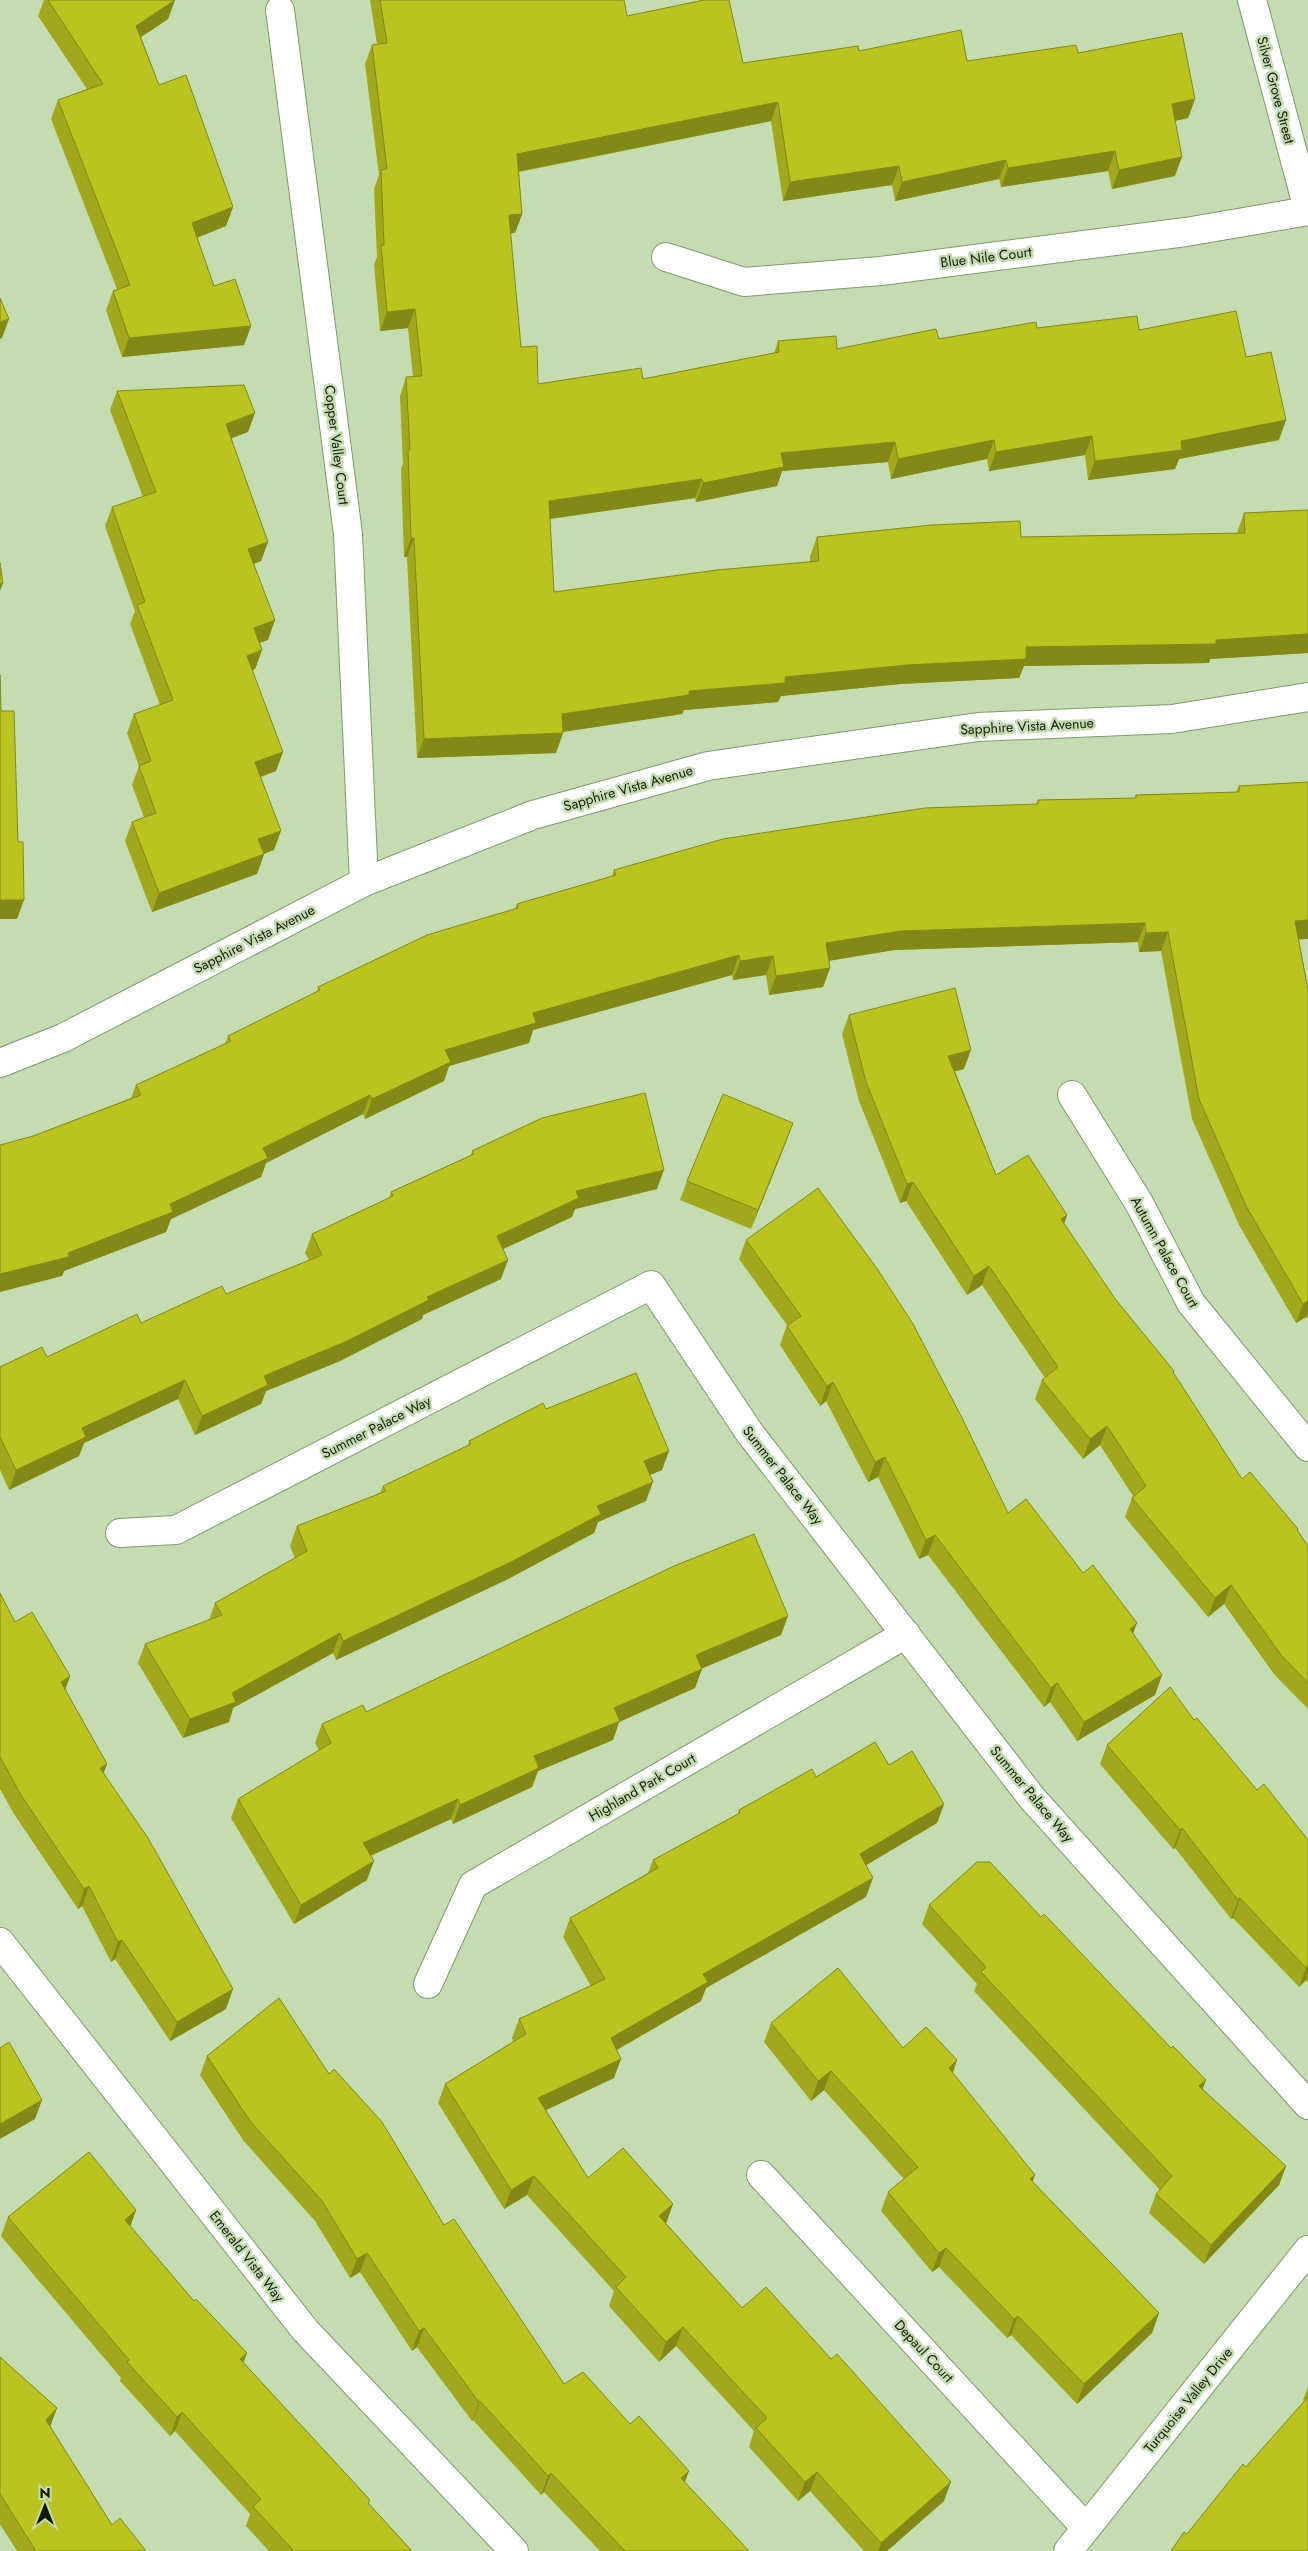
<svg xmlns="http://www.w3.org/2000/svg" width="1308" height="2551" font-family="Jost,sans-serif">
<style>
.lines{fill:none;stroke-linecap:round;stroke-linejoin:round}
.street-casing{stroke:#81996f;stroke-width:30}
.street{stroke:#fff;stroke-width:28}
.wall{fill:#a1a81b}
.shaded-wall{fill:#838816}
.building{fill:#bbc31f;stroke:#838816}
.labels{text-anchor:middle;stroke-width:5;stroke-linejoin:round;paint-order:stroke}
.street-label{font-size:14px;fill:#131c0c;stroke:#c3ddb0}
</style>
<rect width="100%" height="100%" fill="#c3ddb0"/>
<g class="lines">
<defs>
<g id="street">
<path d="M1252,0L1308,209"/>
<path d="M280,10L348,534L364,882"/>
<path d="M666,257L744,282L881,271L1186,232L1308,211"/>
<path d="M0,1063L63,1038L364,882L533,815L708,766L978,727L1172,719L1308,697"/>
<path d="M1072,1095L1139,1203L1191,1303L1308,1447"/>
<path d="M120,1533L176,1530L651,1285L749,1432L1032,1798L1308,2105"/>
<path d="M0,1942L305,2330L514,2551"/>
<path d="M428,1984L473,1885L906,1634"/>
<path d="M761,2175L1086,2528"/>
<path d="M1068,2551L1308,2250"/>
</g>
</defs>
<!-- street casing -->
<use href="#street" class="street-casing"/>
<!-- street -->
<use href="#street" class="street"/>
</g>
<!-- wall -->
<g class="wall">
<path d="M44,0H175L168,19L141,37L159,85L233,207L226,226L197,238L214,286L251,326L244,345L122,357L106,310L113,291L117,289L51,119L58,100L87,89L38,16Z"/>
<path d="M370,0H624L627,16L743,63L859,51L967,61L1078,53L1195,99L1188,118L1175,121V176L1112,189L1108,171L1001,187L999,179L895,201L892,185L783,201L771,121L519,172L522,214L515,233H510L521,347L538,384L643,379L774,353L778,341L837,349L1037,328L1139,330L1246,357L1279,440L1179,459L1175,469L1088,480L1085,455L989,471L987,459L891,479L888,462L782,471L777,486L696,502L695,498L550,519L554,592L810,562V556L817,537H1021L1237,533L1244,513L1308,510V653L1210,659L1209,663L1024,666L1019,678L900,684L781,696L778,702L684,710L682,714L563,732L556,753L417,758L407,557H404L401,469L403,464L400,396L406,377H413L408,328L380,331L374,264L377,257L374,189L379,175L365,64L372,45L377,44Z"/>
<path d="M117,391L248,432L231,438L268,542L261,561L254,564L268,640L259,643L262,650L255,669L252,670L276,771L261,777L274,850L264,854L257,874L152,912L125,841L132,822L144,817L132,785L139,766L127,733L134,714L160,705L130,624L135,611L105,526L112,507L143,497L110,410Z"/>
<path d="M1308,782V939H1299L1308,990V1319L1306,1317L1296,1323L1239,1225L1192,1119L1161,951L1139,952L1138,942L894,950L829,961L830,968L823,987L769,995L766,975L733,980L732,975L533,1030L529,1043L449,1066L444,1081L365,1119L363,1114L266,1163L261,1177L171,1219L166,1232L64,1271L62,1276L33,1136L131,1098L136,1085L225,1044L228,1036L317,992L318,987L515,909L517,904L612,876L614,870L1036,804L1038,800L1135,798L1136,795L1236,792L1239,786Z"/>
<path d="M849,1015L964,1069L955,1071L996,1175L1067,1215L1064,1224L1116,1300L1174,1371V1374L1242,1479L1298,1531L1308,1546V1709L1274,1674L1224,1604L1208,1617L1125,1517L1132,1498L1133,1496L1100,1445L1083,1459L1035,1399L1042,1380L1045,1378L982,1285L967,1295L906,1201L900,1203L859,1101L842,1034Z"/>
<path d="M786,1142L751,1229L680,1200L687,1181Z"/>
<path d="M472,1151L657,1189L575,1209L572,1217L503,1249L501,1279L423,1315L422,1319L340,1361L266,1391L261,1404L195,1435L178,1399L84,1443L79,1456L9,1490L0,1470V1367L47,1357L226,1294L309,1260L305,1253L312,1234L389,1198L391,1192L471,1155Z"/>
<path d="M746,1240L1008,1513L1083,1573L1133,1634L1162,1675L1155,1695L1077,1741L1050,1702L1044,1707L928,1555L919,1559L878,1477L868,1482L826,1401L820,1406L780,1345L787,1325L739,1259Z"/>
<path d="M546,1409L662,1470L650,1475L646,1501L598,1522L594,1533L506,1580L336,1660L333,1653L233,1708L229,1722L183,1738L138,1663L145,1644L209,1620L215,1603L295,1558L290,1546L297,1526L380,1493L383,1486L468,1446L469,1441Z"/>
<path d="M0,1593L15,1622L70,1676L65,1690L104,1773L226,2009L170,2041L115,1959L111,1962L82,1906L78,1909L14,1814L0,1789Z"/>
<path d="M781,1635L702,1668L695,1688L619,1722L613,1740L538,1771L532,1787L453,1824L451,1819L371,1856L367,1880L294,1924L231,1818L238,1799L319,1750L315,1743L322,1724L366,1712Z"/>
<path d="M1194,1720L1257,1790L1308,1840V1983L1306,1980L1299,1987L1233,1918L1231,1919L1175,1848L1173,1849L1100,1764L1107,1745Z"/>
<path d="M889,1765L944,1804L937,1823L866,1865V1897L706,1988L701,2001L617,2050L614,2078L546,2110L588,2178L673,2204L666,2224L742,2308L944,2501L887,2551H864L810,2491L798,2501L749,2447L754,2431L676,2346L659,2362L609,2306L614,2291L527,2195L504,2209L438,2103L445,2084L513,2042L512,2038L519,2019L591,1986L563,1937L570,1918L648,1873L653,1860L738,1814L739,1810L816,1777Z"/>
<path d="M929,1905L1041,1917L1171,2048L1206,2080L1202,2089L1286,2166L1279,2185L1204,2264L1149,2213L1156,2194L1160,2190L974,1991L977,1984L922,1924Z"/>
<path d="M771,2023L903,2048L957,2060L953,2073L1033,2182L1159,2313L1152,2333L1077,2404L1011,2335L1007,2338L939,2267L932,2272L881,2211L888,2192L904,2179L824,2090L811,2101L764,2042Z"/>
<path d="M207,2056L329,2074L564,2384L685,2483L749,2551H600L544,2492L541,2495L473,2420L472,2421L417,2347L412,2351L360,2272L350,2278L315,2221L243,2140L200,2075Z"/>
<path d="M136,2210L130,2227L194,2301L247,2353L243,2362L370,2500L369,2504L412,2551H269L246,2526L250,2514L175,2431L170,2436L120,2381L121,2378L1,2236L8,2217Z"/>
<path d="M0,2357L57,2408L50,2426L112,2525L146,2551H17L0,2524Z"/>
<path d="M1308,2387V2551L1187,2534L1305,2401L1303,2400Z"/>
</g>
<!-- shaded-wall -->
<g class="shaded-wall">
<path d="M175,0L168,19L129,45L136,26Z"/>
<path d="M1195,99L1188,118L1165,123L1172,104Z"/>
<path d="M778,102L771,121L510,173L517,154Z"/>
<path d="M1115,151L1108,171L1001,187L1008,168Z"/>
<path d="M1182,157L1175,176L1112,189L1119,170Z"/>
<path d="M1006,160L999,179L895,201L902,182Z"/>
<path d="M899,166L892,185L783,201L790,182Z"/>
<path d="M233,207L226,226L185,242L192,223Z"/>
<path d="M522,214L515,233L502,234L509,215Z"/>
<path d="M415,309L408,328L380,331L387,312Z"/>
<path d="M9,319L2,338L0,339V322Z"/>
<path d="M251,326L244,345L122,357L129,338Z"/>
<path d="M255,413L248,432L219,443L226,424Z"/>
<path d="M1286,420L1279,440L1179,459L1175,469L1088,480L1095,461L1181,441Z"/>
<path d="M1092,436L1085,455L989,471L996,452Z"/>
<path d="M994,440L987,459L891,479L898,459Z"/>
<path d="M895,442L888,462L782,471L777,486L696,502L703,483L781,453Z"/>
<path d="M702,479L695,498L542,520L549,501Z"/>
<path d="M411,538H414L407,557H404Z"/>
<path d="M268,542L261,561L241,568L248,549Z"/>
<path d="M3,583L0,591V584Z"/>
<path d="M275,620L268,640L247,647L254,628Z"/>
<path d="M1308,634V653L1210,659L1209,663L1024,666L1019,678L900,684L781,696L778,702L684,710L682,714L555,733L562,714L689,691L785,677L1026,647L1216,640Z"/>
<path d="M262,650L255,669L240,675L247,656Z"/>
<path d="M563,733L556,753L417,758L424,739Z"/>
<path d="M283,752L276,771L248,781L255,762Z"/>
<path d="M281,831L274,850L251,858L258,839Z"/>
<path d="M264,854L257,874L152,912L159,893Z"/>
<path d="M0,900H24L17,919H0Z"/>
<path d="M1308,920V939L1288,940L1295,921Z"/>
<path d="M1145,923L1138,942L894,950L820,962L826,943L901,931Z"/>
<path d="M1168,932L1161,951L1139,952L1146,933Z"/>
<path d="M739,955L732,975L533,1030L529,1043L449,1066L444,1081L365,1119L372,1099L445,1050L533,1013Z"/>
<path d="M773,956L766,975L733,980L740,961Z"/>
<path d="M830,968L823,987L769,995L776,976Z"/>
<path d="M971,1050L964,1069L942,1075L948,1056Z"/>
<path d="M370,1095L363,1114L266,1163L261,1177L171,1219L166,1232L64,1271L62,1276L0,1292V1274L68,1253L170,1204L263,1148Z"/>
<path d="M793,1123L786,1142L751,1229L758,1210Z"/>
<path d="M664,1170L657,1189L575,1209L572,1217L490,1255L497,1236L576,1191Z"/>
<path d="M913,1182L906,1201L900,1203L907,1184Z"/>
<path d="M1067,1215L1060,1235L1061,1219Z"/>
<path d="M508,1260L501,1279L423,1315L422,1319L340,1361L266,1391L261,1404L195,1435L202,1416L264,1376L427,1297Z"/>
<path d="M989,1266L982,1285L967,1295L974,1276Z"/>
<path d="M1308,1301V1313L1306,1317L1296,1323L1303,1304Z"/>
<path d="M185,1380L178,1399L84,1443L79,1456L9,1490L16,1470L82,1428Z"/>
<path d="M833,1382L826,1401L820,1406L827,1386Z"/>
<path d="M1107,1426L1100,1445L1083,1459L1090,1439Z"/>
<path d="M669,1451L662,1470L637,1480L644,1461Z"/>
<path d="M885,1457L878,1477L868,1482L875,1462Z"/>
<path d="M653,1482L646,1501L598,1522L594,1533L506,1580L336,1660L343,1641L597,1506Z"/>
<path d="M935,1535L928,1555L919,1559L926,1540Z"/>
<path d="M1231,1585L1224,1604L1208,1617L1215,1598Z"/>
<path d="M788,1616L781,1635L689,1674L696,1655Z"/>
<path d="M1137,1623L1130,1642V1629Z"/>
<path d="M340,1633L333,1653L233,1708L229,1722L183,1738L190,1719L232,1693Z"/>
<path d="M702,1669L695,1688L619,1722L613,1740L538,1771L532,1787L453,1824L460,1805L534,1756L614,1708Z"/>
<path d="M1162,1675L1155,1695L1077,1741L1084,1722Z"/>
<path d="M70,1676L63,1696L61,1682Z"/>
<path d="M1057,1683L1050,1702L1044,1707L1051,1688Z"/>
<path d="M107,1764L100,1783V1768Z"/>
<path d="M458,1799L451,1819L356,1862L363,1843Z"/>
<path d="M944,1804L937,1823L853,1873L860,1854Z"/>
<path d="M1182,1828L1175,1848L1173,1849L1180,1830Z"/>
<path d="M374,1861L367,1880L294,1924L301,1905Z"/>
<path d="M873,1878L866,1897L706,1988L701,2001L604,2057L611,2038L703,1974Z"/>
<path d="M89,1886L82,1906L78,1909L84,1889Z"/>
<path d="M1240,1898L1233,1918L1231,1919L1238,1900Z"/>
<path d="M122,1940L115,1959L111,1962L118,1942Z"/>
<path d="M1308,1965V1974L1306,1980L1299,1987L1306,1968Z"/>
<path d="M233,1989L226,2009L170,2041L177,2022Z"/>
<path d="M621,2059L614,2078L531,2117L538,2098Z"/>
<path d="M957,2060L950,2080L949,2068Z"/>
<path d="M831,2071L824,2090L811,2101L818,2081Z"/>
<path d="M1206,2080L1199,2099V2086Z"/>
<path d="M42,2100L35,2119L0,2139V2124Z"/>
<path d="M1286,2166L1279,2185L1204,2264L1211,2245Z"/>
<path d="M1035,2175L1028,2194L1030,2179Z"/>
<path d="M534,2176L527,2195L504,2209L511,2190Z"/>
<path d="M673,2204L666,2223L652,2235L659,2216Z"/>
<path d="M136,2210L129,2230L125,2220Z"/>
<path d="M946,2248L939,2267L932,2272L939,2253Z"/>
<path d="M367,2253L360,2272L350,2278L357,2259Z"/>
<path d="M1159,2313L1152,2333L1077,2404L1084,2384Z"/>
<path d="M1018,2316L1011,2335L1007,2338L1014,2319Z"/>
<path d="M683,2327L676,2346L659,2362L666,2342Z"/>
<path d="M424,2328L417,2347L412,2351L419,2331Z"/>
<path d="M247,2353L240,2372V2359Z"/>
<path d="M480,2401L473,2420L472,2421L479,2402Z"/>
<path d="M57,2408L50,2427L46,2420Z"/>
<path d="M182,2412L175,2431L170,2436L177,2417Z"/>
<path d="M689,2471L682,2490L681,2478Z"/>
<path d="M817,2472L810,2491L798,2501L805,2482Z"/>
<path d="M551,2473L544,2492L541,2495L548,2476Z"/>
<path d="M951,2482L944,2501L887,2551H878L881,2543Z"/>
</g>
<!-- building -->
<g class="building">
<path d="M48,0H175L136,26L159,85L186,75L233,207L192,223L214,286L235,279L251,326L129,338L113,291L130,285L58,100L103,84Z"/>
<path d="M380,0H624L627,16L704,0H729L743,63L858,46L859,51L961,30L967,61L1076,45L1078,53L1182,33L1195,99L1172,104L1182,157L1119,170L1115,151L1008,168L1006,160L902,182L899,166L790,182L778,102L517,154L522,214L509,215L521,347L537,346L538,384L641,368L643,379L779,352L778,341L836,336L837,349L936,329L939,339L1036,322L1037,328L1137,316L1139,330L1236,311L1246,357L1271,352L1286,420L1181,441L1182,450L1095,461L1092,436L996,452L994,440L898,459L895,442L781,453L784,467L703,483L702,479L549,501L554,592L717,570L819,561L817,537L932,525L1020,521L1021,537L1245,533L1244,513L1308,510V634L1216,640V644L1026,647V659L907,665L785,677V683L689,691V695L562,714L563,733L424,739L414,538H411L408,450H410L406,377L422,376L415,309L387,312L381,245H384L381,170L387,169L372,45L387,43Z"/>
<path d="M0,298L9,319L0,322Z"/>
<path d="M244,385L255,413L226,424L268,542L248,549L275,620L254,628L262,650L247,656L283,752L255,762L281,831L258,839L264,854L159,893L132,822L156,813L139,766L151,761L134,714L173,700L137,605L145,602L112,507L156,492L117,391Z"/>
<path d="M0,563L3,583L0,584Z"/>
<path d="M0,675L1,711H14L18,842H23L24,900H0Z"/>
<path d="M1308,782V920L1295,921L1308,990V1301L1303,1304L1246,1206L1199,1099L1168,932L1146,933L1145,923L901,931L826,943L830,968L776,976L773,956L740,961L739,955L533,1013L536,1023L445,1050L451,1062L372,1099L370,1095L263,1148L268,1158L170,1204L173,1212L68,1253L69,1257L0,1274V1145L33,1136L141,1095L136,1085L231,1041L228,1036L320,990L318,987L427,935L518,908L517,904L616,875L614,870L723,839L925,808L1038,804V800L1136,798V795L1239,792V786Z"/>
<path d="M955,988L971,1050L948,1056L996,1175L1028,1155L1067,1215L1061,1219L1116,1300L1174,1371L1173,1372L1242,1479L1250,1472L1298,1529L1297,1530L1308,1546V1683L1281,1655L1231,1585L1215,1598L1132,1498L1146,1486L1107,1426L1090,1439L1042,1380L1058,1367L989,1266L974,1276L913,1182L907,1184L866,1082L849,1015Z"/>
<path d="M645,1093L664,1170L576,1191L579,1198L497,1236L508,1260L427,1297L429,1300L347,1341L264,1376L268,1385L202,1416L185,1380L82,1428L86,1437L16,1470L0,1437V1367L42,1347L47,1357L137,1314L141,1323L222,1286L226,1294L322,1255L312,1234L393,1196L391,1192L474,1154L472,1151L542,1118Z"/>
<path d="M723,1094L793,1123L758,1210L687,1181Z"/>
<path d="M818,1188L878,1270L913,1324L962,1418L1008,1513L1026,1499L1083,1573L1093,1565L1137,1623L1130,1629L1162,1675L1084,1722L1057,1683L1051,1688L935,1535L926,1540L885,1457L875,1462L833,1382L827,1386L787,1326L801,1316L746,1240Z"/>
<path d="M636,1373L669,1451L644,1461L653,1482L597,1506L601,1514L513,1561L343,1641L340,1633L232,1693L236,1702L190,1719L145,1644L222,1615L215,1603L307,1551L297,1526L386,1491L383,1486L471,1444L469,1441L543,1403L546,1409Z"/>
<path d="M754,1534L788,1616L696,1655L702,1669L614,1708L620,1721L534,1756L539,1768L460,1805L458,1799L363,1843L374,1861L301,1905L238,1799L331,1743L322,1724L363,1705L366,1712L674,1566Z"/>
<path d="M0,1593L15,1622L32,1612L70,1676L61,1682L107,1764L100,1768L148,1838L233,1989L177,2022L122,1940L118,1942L89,1886L84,1889L21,1795L0,1757Z"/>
<path d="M1170,1687L1194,1720L1197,1718L1257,1790L1264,1784L1308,1840V1965L1306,1968L1240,1898L1238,1900L1182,1828L1180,1830L1107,1745Z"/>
<path d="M875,1742L889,1765L912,1751L944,1804L860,1854L873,1878L703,1974L708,1982L611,2038L621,2059L538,2098L588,2178L623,2148L673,2204L659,2216L742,2308L766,2287L831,2359L837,2354L951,2482L881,2543L817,2472L805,2482L756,2428L767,2418L683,2327L666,2342L616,2287L626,2277L534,2176L511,2190L445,2084L526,2034L519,2019L605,1979L570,1918L658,1868L653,1860L740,1813L739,1810L812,1769L816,1777Z"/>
<path d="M977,1862H990L1041,1917L1044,1914L1171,2048L1173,2046L1206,2080L1199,2086L1286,2166L1211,2245L1156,2194L1172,2176L981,1972L986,1967L929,1905Z"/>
<path d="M838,1968L903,2048L926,2027L957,2060L949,2068L1035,2175L1030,2179L1159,2313L1084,2384L1018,2316L1014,2319L946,2248L939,2253L888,2192L918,2167L831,2071L818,2081L771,2023Z"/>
<path d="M279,1998L329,2074L334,2069L382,2122L444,2225L454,2219L564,2384L583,2372L630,2424L639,2416L689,2471L681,2478L749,2551H625L551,2473L548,2476L480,2401L479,2402L424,2328L419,2331L367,2253L357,2259L322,2201L250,2121L207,2056Z"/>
<path d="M9,2042L42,2100L0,2124V2048Z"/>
<path d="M89,2152L136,2210L125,2220L194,2301L196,2299L247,2353L240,2359L370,2500L368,2503L412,2551H294L253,2507L261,2499L182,2412L177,2417L127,2362L129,2360L8,2217Z"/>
<path d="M0,2357L57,2408L46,2420L112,2525L120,2518L146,2551H36L0,2494Z"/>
<path d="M1308,2397V2551H1171L1184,2532L1187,2534L1243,2464L1246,2467Z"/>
</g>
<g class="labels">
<!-- street labels -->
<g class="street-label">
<text transform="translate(1276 90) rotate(75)" y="5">Silver Grove Street</text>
<text transform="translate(986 257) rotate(-7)" y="5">Blue Nile Court</text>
<text transform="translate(337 445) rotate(83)" y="5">Copper Valley Court</text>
<text transform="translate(1027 726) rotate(-3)" y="5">Sapphire Vista Avenue</text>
<text transform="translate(628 788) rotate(-16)" y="5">Sapphire Vista Avenue</text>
<text transform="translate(254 939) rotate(-27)" y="5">Sapphire Vista Avenue</text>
<text transform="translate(1165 1252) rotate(61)" y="5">Autumn Palace Court</text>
<text transform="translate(376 1427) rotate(-27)" y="5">Summer Palace Way</text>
<text transform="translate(783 1475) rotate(52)" y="5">Summer Palace Way</text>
<text transform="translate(642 1787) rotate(-30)" y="5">Highland Park Court</text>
<text transform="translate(1032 1794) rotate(50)" y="5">Summer Palace Way</text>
<text transform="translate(247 2256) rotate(52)" y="5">Emerald Vista Way</text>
<text transform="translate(924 2351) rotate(47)" y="5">Depaul Court</text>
<text transform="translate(1188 2400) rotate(-51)" y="5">Turquoise Valley Drive</text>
</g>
</g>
<!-- north arrow -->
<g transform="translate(45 2506)" stroke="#c3ddb0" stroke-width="4" paint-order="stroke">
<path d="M0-4L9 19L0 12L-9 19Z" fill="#131c0c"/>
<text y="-8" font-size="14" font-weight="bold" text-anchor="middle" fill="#131c0c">N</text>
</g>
</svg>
